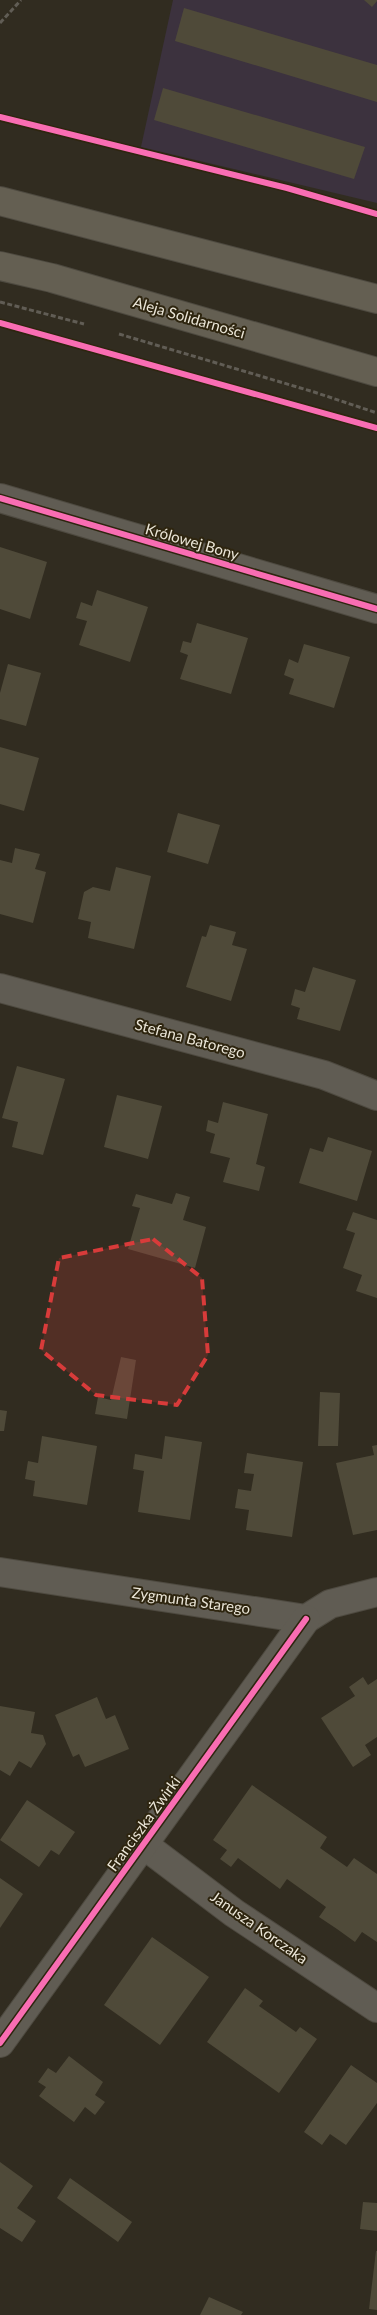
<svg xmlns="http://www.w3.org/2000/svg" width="377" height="2315" font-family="Lato,sans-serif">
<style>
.industrial{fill:#3c323e}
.building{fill:#4f4a39}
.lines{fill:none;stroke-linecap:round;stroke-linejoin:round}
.minor-casing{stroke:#4e4a40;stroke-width:30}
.major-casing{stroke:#4e4a40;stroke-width:30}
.path{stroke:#615d55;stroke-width:3;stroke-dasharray:5 2.5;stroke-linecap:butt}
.minor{stroke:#605c53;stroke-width:28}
.major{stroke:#645f52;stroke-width:28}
.cycleway-casing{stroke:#2e250f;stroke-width:9}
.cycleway{stroke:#f96db3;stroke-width:6}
.marked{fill:#d83b3a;fill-opacity:0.2;stroke:#d83b3a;stroke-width:4;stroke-dasharray:10 6;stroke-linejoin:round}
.labels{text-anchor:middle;stroke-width:4;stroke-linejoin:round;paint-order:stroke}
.street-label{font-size:15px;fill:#ebe6d8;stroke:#2e250f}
</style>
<rect width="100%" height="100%" fill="#312c20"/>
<!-- industrial -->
<path class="industrial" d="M173,0H377V203L141,147Z"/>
<!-- building -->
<g class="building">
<path d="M364,0H377V1L372,7Z"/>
<path d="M184,8L377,65V102L175,41Z"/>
<path d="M163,88L365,147L354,179L154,120Z"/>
<path d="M0,547L47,562L30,619L0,609Z"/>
<path d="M97,590L148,607L130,662L79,645L87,621L76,618L81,602L92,606Z"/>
<path d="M197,623L248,638L231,694L180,679L188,655L180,652L183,641L191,643Z"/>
<path d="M304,644L350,657L334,708L289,694L294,679L284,675L289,659L298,663Z"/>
<path d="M8,664L41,673L26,726L0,719V693Z"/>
<path d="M0,747L39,758L24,811L0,804Z"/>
<path d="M178,813L220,825L208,864L167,852Z"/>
<path d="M15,848L40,854L35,869L46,872L33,923L0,914V860L12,863Z"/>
<path d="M116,867L151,876L134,949L88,938L91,922L78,919L84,892L93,887L110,891Z"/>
<path d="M210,925L236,932L232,945L247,949L231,1001L186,987L202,936L206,937Z"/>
<path d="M313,967L356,980L340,1031L297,1019L300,1008L291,1005L295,989L305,992Z"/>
<path d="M17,1066L65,1079L43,1155L12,1147L18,1122L2,1118Z"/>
<path d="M117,1095L162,1106L148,1159L104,1147Z"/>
<path d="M223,1102L268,1114L256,1164L265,1167L259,1191L223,1182L230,1158L210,1153L215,1134L206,1131L208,1120L218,1123Z"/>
<path d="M328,1137L372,1151L357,1201L299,1183L310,1148L323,1152Z"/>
<path d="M176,1193L190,1197L183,1220L206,1227L195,1268L128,1249L140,1208L132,1206L136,1194L172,1204Z"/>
<path d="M353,1212L377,1220V1298L356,1291L362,1275L343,1268L355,1233L346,1230Z"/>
<path d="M121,1357L136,1360L127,1419L95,1414L98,1397L111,1400Z"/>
<path d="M320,1392L340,1393L338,1446H318Z"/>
<path d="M0,1410L7,1411L4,1431H0Z"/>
<path d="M42,1436L97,1446L87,1505L33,1496L35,1481L25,1479L28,1461L38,1463Z"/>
<path d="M165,1436L202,1442L190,1520L138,1512L144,1471L133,1469L135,1454L162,1459Z"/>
<path d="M377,1445V1530L353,1535L336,1463L374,1455L372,1446Z"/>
<path d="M247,1453L303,1462L292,1537L246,1530L249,1510L235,1508L238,1489L251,1491L254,1474L244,1473Z"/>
<path d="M363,1677L368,1685L377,1679V1737L365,1745L371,1755L353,1767L321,1718L355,1696L349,1687Z"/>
<path d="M97,1697L106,1719L115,1715L129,1749L85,1767L79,1754L73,1757L55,1715Z"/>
<path d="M0,1706L35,1712L31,1733L43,1735L46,1744L31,1768L19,1761L10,1776L0,1770Z"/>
<path d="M252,1785L327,1837L320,1848L347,1867L354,1858L377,1874V1942L362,1932L355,1942L337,1929L319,1917L326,1907L287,1879L280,1889L238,1858L231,1867L220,1859L227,1850L213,1840Z"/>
<path d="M27,1800L75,1832L59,1855L51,1850L39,1867L0,1840Z"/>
<path d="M0,1878L23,1894L0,1928Z"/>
<path d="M152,1937L209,1977L160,2045L104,2005Z"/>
<path d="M245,1988L263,2001L259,2006L296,2032L300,2027L317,2039L279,2093L207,2042Z"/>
<path d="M69,2056L103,2082L95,2095L105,2102L95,2115L85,2107L74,2122L39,2096L46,2087L38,2082L48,2068L56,2073Z"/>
<path d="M351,2065L377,2083V2103L346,2145L330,2134L322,2145L304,2132Z"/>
<path d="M0,2162L33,2186L17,2208L36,2221L22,2242L0,2228Z"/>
<path d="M70,2178L132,2222L118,2242L57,2198Z"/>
<path d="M363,2202L377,2203V2231L360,2229Z"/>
<path d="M376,2251H377V2310L369,2309Z"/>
<path d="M209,2297L243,2312L241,2315H200Z"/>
</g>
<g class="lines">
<defs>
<g id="minor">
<path d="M0,498L377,609"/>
<path d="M0,988L324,1075L377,1096"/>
<path d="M0,1572L306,1619L330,1604L377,1592"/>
<path d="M144,1845L234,1913L377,2008"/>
<path d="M0,2043L306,1619"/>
</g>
<g id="major">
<path d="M0,201L377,299"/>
<path d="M0,266L52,278L377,372"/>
</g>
</defs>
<!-- minor casing -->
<use href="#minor" class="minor-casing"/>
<!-- major casing -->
<use href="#major" class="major-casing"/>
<!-- path -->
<g class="path">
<path d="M0,23L21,0"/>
<path d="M0,302L84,324"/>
<path d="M119,334L314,392L377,413"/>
</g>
<!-- minor -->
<use href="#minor" class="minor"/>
<!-- major -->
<use href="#major" class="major"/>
<defs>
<g id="cycleway">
<path d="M0,117L287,188L377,214"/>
<path d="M0,323L377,428"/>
<path d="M0,498L377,609"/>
<path d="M0,2043L306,1619"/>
</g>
</defs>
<!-- cycleway casing -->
<use href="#cycleway" class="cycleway-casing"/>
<!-- cycleway -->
<use href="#cycleway" class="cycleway"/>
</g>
<!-- marked area -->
<path class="marked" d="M153,1239L202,1278L208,1355L177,1405L96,1395L41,1350L59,1258Z"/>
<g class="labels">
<!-- street labels -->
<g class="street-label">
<text transform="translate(189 318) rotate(16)" y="5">Aleja Solidarności</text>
<text transform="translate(192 542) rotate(16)" y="5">Królowej Bony</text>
<text transform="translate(190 1039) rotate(15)" y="5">Stefana Batorego</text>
<text transform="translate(191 1601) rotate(8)" y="5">Zygmunta Starego</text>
<text transform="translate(144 1824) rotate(-54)" y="5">Franciszka Żwirki</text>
<text transform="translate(259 1928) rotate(35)" y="5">Janusza Korczaka</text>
</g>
</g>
</svg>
